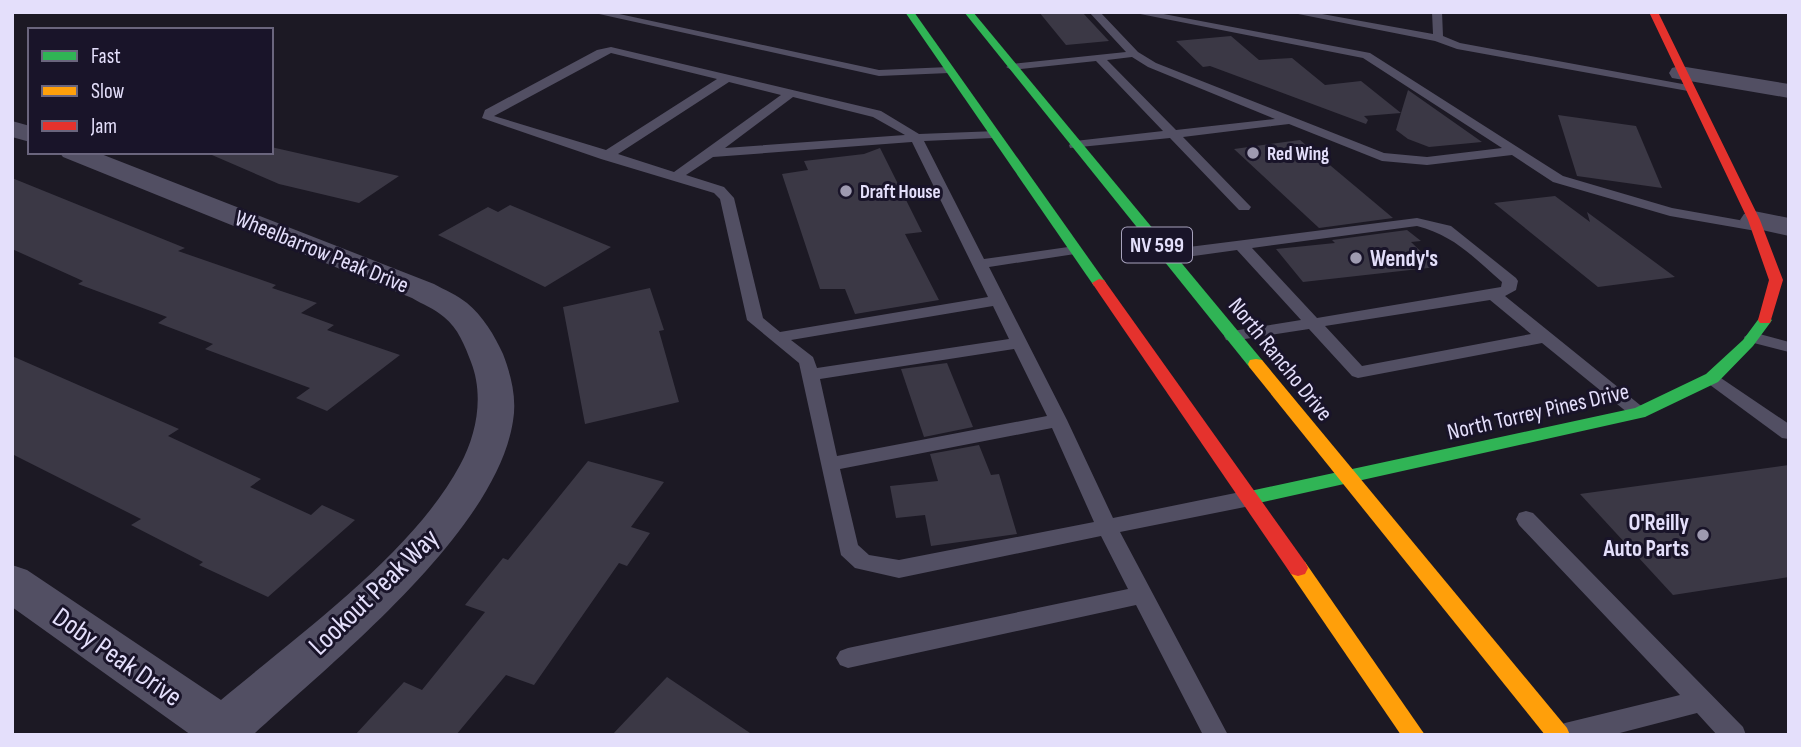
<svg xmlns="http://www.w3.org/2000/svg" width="1801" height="747" font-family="'Sofia Sans Condensed',sans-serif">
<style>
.building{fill:#3b3845}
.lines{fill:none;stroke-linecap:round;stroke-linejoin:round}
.lane{fill:#524f63;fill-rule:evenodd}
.street{fill:#524f63;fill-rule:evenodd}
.fast{fill:#30b455;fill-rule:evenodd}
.slow{fill:#ff9f0a;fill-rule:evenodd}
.jam{fill:#e5322d;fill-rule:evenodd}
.poi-dot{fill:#9e9ab0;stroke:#191429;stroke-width:2.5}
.labels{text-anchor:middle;stroke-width:6;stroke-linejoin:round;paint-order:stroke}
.far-poi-label{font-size:19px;font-weight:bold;fill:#e4dffb;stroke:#191429;text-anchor:start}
.shield{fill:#191429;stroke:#a7a2bc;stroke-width:2}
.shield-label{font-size:21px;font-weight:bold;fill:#e4dffb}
.street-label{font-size:23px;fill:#e4dffb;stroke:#191429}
.poi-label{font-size:23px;font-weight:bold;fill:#e4dffb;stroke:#191429;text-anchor:start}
.near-street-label{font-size:28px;fill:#e4dffb;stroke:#191429}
</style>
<rect width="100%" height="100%" fill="#1c1924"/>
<!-- building -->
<g class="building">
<path d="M1039,12H1082L1109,41L1066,45Z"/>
<path d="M1231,36L1259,60L1292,58L1325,85L1361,81L1401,113L1408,90L1482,142L1429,147L1408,139L1396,130L1401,113L1364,116L1368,120L1366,124L1210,66L1203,67L1176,41Z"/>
<path d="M1558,115L1636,126L1662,188L1577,176Z"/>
<path d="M1300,140L1393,218L1319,228L1234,149Z"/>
<path d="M271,147L399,176L359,203L279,184L205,152H271Z"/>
<path d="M880,148L922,232L905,234L939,300L855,314L845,289H820L782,174L808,170L804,161L864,154Z"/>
<path d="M12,178L185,248L178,251L276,285L272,288L317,303L301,313L334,325L327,330L400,355L327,411L296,398L310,388L205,349L213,344L158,323L167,317L78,284L83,281L12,249Z"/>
<path d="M1555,196L1590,222L1587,212L1675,277L1598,287L1494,203Z"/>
<path d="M510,205L611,247L545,287L438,235L488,207L498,212Z"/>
<path d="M1407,230L1421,241L1411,242L1437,267L1303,282L1276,249L1335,243L1332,240Z"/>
<path d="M650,288L664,330L659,331L679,402L585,424L563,307Z"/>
<path d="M12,356L179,429L168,436L261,479L250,487L311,515L322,505L355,520L268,597L199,565L203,562L131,525L141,519L12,454Z"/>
<path d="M947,363L973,427L924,437L901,369Z"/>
<path d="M979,445L991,475L999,474L1017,534L931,546L925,515L896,518L890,486L938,481L930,454Z"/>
<path d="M588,461L664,482L631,527L650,533L627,566L619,563L534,685L506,675L456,735H355L404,682L422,690L485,612L465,605L503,558L508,560Z"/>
<path d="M1789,465V577L1673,595L1580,494Z"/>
<path d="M667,677L753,735H612Z"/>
</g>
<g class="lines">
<!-- lane -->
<g class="lane">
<path d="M590,12H610L879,70L949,67L955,70L949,73L879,76Z"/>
<path d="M1089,12H1100L1138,52L1156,63L1384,153L1427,157L1502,148L1363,58L1130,12H1153L1370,53L1563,176L1672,208L1756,223L1763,227L1756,231L1670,216L1553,182L1512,155L1427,165L1382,161L1289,124L1183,137L1251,207L1249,210H1239L1170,138L1070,148L1069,145L1075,141L1163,131L1096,61L1012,70L1006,67L1012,64L1126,52ZM1132,57L1148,67L1275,119L1176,130L1107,60Z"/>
<path d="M1288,12H1311L1433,34L1432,12H1442L1443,36L1460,43L1688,85L1694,88L1688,91L1457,49L1435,41Z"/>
<path d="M611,47L881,111L919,134L997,131V137L993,138L924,141L984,259L1075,246L1082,250L1075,254L989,267L1067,420L1113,518L1250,490L1257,493L1260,498L1257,503L1250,506L1120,532L1228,735H1203L1136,605L848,668L840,665L836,658L840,651L848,648L1128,589L1101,536L899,578L855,568L841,555L799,363L747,320L720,199L714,193L601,159L482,118L485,110L597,50ZM611,53L717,79L606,150L494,116ZM729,82L781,95L674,172L618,154ZM793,97L873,117L905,135L725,148ZM912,142L988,297L780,332L763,318L734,198L724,187L686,175L713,157ZM993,306L1009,339L817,368L813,357L791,340ZM1014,349L1047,416L837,456L820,379ZM1052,428L1094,522L899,560L869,555L858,545L840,469Z"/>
<path d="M1417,218L1451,226L1516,278L1518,281L1516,290L1505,296L1645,409L1648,413L1645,417H1633L1542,343L1358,378L1352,376L1309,329L1232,341L1226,340L1224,336L1226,332L1301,320L1237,250L1165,260L1157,255L1165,250ZM1417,226C1455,236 1473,257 1502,282L1501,287L1317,318L1252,248ZM1490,300L1531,334L1362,366L1325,326Z"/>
<path d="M1752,332L1789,342V352L1746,341L1744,337Z"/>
<path d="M1712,372L1789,424V439L1782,438L1706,382L1703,378Z"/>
<path d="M1526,511L1533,513L1743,727L1746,735H1717L1697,713L1612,735H1553L1556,727L1565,723L1680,695L1519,525L1516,519L1519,513Z"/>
</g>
<!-- street -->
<g class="street">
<path d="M1680,66L1789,84V98L1672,78L1669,73L1672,68Z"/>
<path d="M12,121L30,126V142L12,137Z"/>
<path d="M59,152H96L434,284C445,290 457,295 467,303C482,315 495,336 503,354C511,375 517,398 513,421C496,532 333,661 253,735H191L12,607V565L27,570L221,700C297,636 414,552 460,465C477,434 484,395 471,362C465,346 458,328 444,317C435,309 422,304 412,298L63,157Z"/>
<path d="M1754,211L1789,218V236L1744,226L1740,220L1744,214Z"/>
</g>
<!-- fast -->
<g class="fast">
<path d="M905,12H914L1104,280L1106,283L1104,286H1094Z"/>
<path d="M964,12H973L1262,360L1264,364L1262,368H1250Z"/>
<path d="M1765,315L1772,320L1770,323L1753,346L1718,382L1645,417L1250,505L1244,503L1241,498L1244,493L1250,491L1635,408L1706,374L1743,340L1760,317Z"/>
</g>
<!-- slow -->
<g class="slow">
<path d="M1256,359L1262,360L1567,728L1570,735H1545L1250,368L1248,364L1250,360Z"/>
<path d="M1298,560L1305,562L1425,735H1401L1291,574L1288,568L1291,562Z"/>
</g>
<!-- jam -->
<g class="jam">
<path d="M1649,12H1658L1760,220L1783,280L1770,323H1760L1758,320L1769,280L1748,220Z"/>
<path d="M1099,279L1104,280L1305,562L1308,568L1305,574L1298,576L1291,574L1092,283Z"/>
</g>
</g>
<!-- markers -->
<g class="poi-dot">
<circle cx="1253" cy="153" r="7"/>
<circle cx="846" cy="191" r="7"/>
<circle cx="1356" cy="258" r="7"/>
<circle cx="1703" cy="535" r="7"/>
</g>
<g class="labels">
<!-- far-poi labels -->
<g class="far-poi-label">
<text x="1267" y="160">Red Wing</text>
<text x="860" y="198">Draft House</text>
</g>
<!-- shield labels -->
<rect class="shield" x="1122" y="227.5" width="70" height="35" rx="5"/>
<g class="shield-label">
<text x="1157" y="252">NV 599</text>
</g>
<!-- street labels -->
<g class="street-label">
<text transform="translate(322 251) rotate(22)" y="8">Wheelbarrow Peak Drive</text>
<text transform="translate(1281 359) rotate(51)" y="8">North Rancho Drive</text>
<text transform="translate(1538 411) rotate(-13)" y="8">North Torrey Pines Drive</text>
</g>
<!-- poi labels -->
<g class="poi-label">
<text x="1370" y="266">Wendy's</text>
<text x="1689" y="530" text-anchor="end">O'Reilly<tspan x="1689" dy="26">Auto Parts</tspan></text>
</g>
<!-- near-street labels -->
<g class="near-street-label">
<text transform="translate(373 591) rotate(-44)" y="10">Lookout Peak Way</text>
<text transform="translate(118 656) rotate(35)" y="10">Doby Peak Drive</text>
</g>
</g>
<!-- border -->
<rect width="1801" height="747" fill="none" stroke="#e4dffb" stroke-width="28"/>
<!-- legend -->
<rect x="28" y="28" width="245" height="126" fill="#191429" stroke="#6a657d" stroke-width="2"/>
<rect x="42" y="51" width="35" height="10" fill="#30b455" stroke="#6a657d" stroke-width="2"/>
<text x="91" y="63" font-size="21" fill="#e4dffb">Fast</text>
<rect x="42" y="86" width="35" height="10" fill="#ff9f0a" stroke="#6a657d" stroke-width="2"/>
<text x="91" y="98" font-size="21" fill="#e4dffb">Slow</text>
<rect x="42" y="121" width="35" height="10" fill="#e5322d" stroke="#6a657d" stroke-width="2"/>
<text x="91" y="133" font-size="21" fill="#e4dffb">Jam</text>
</svg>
